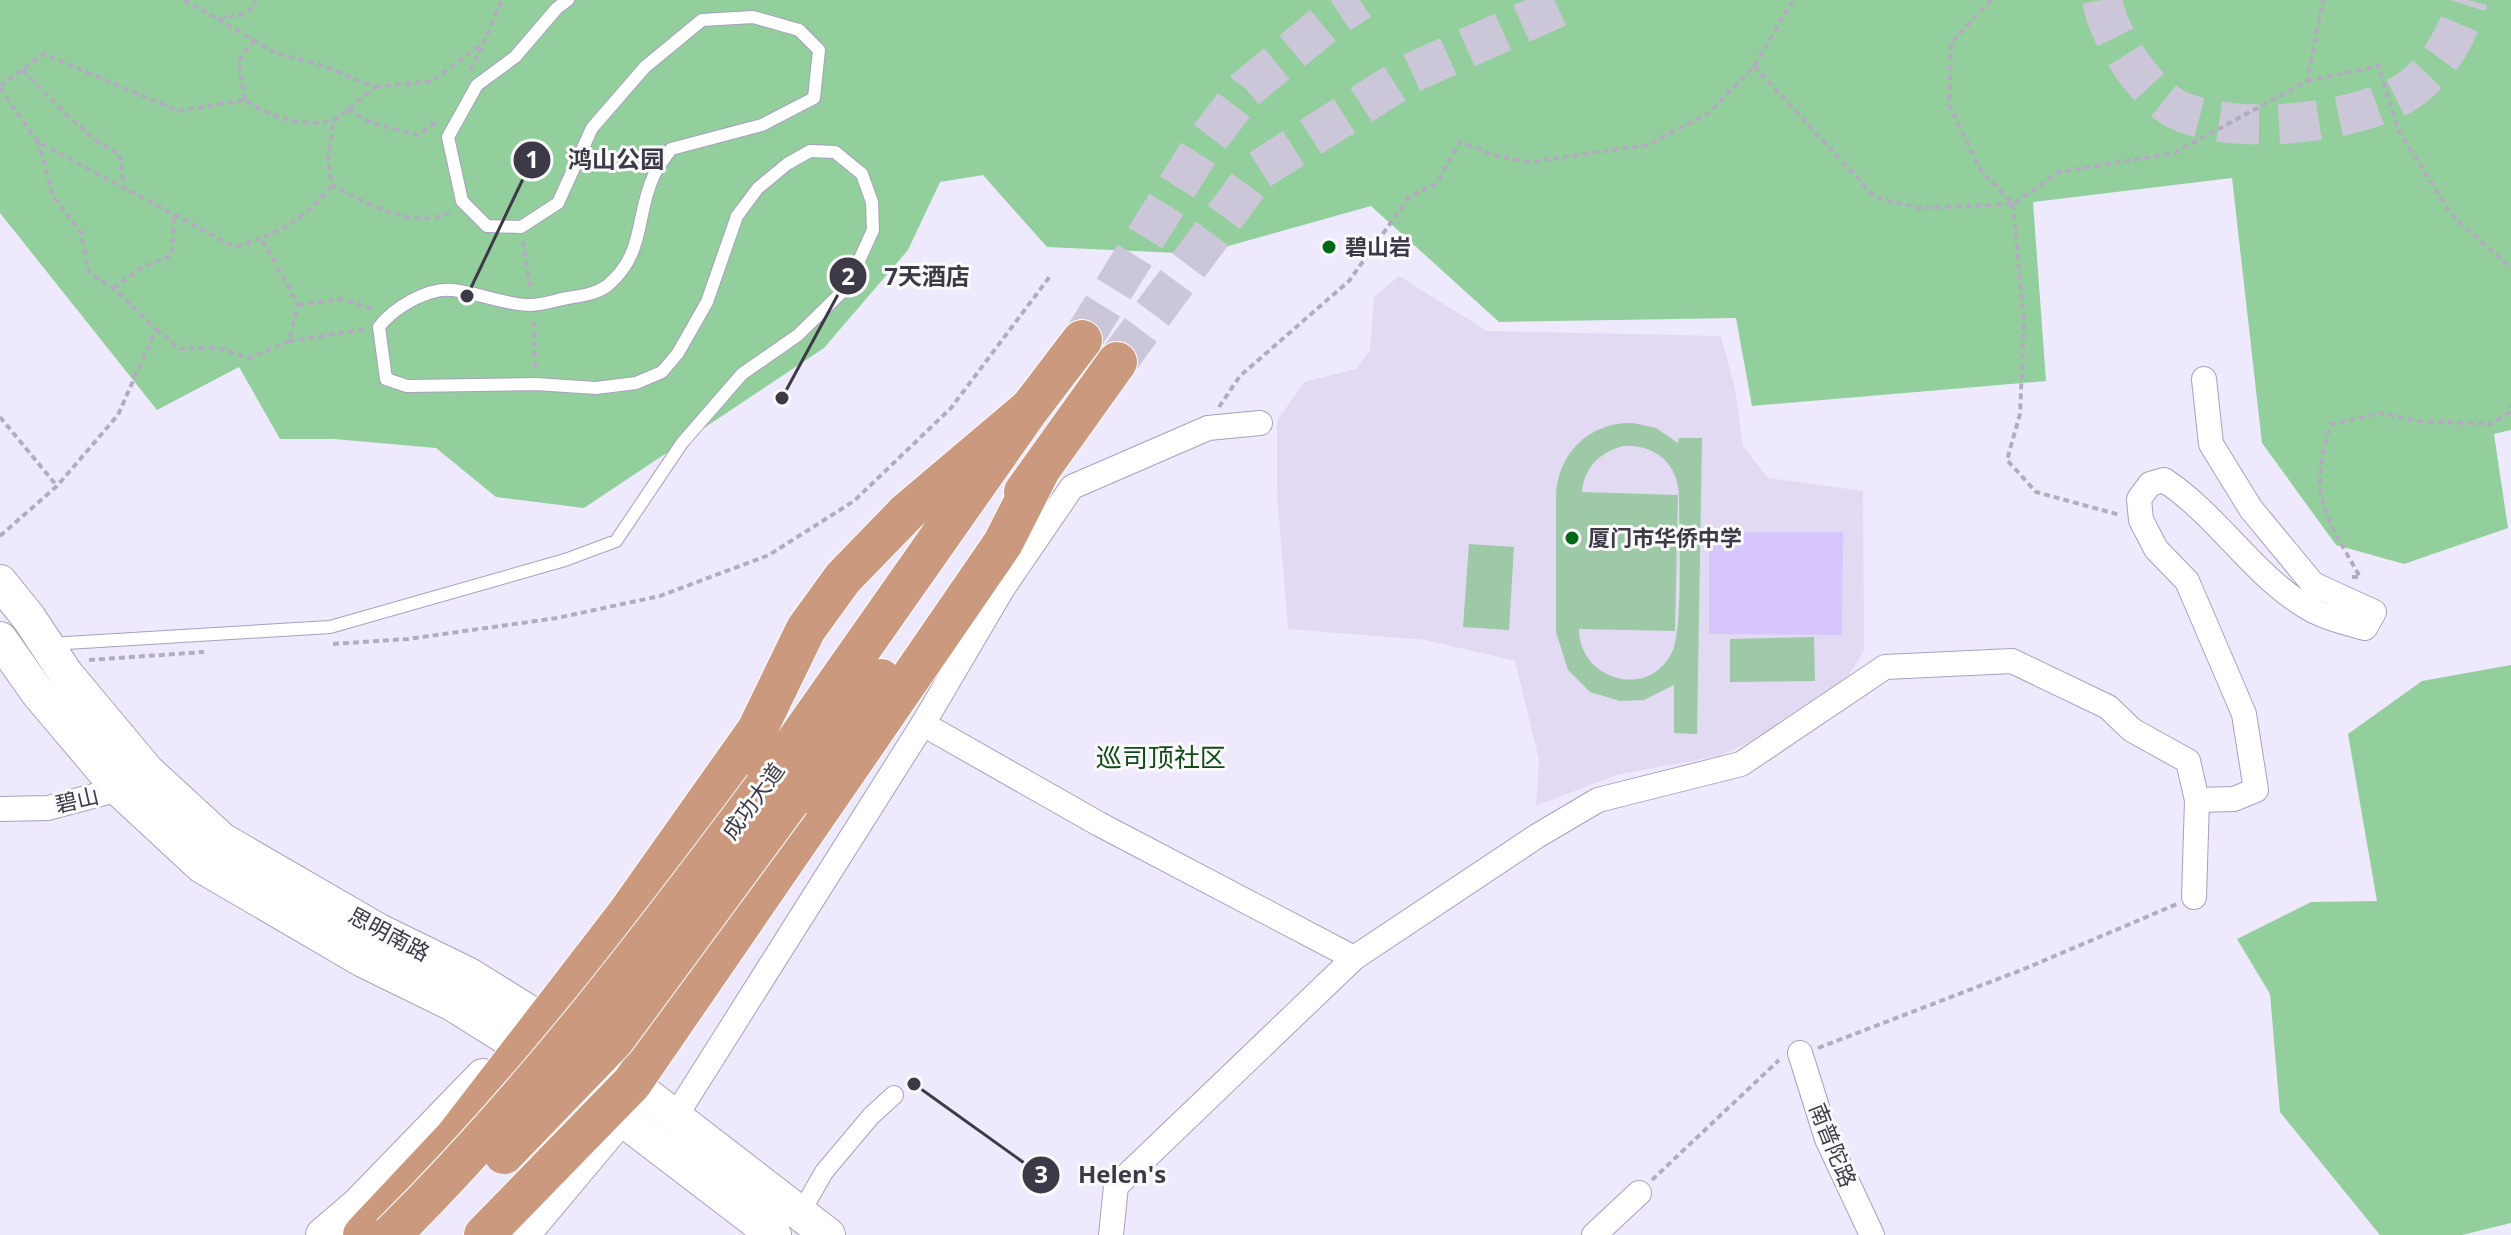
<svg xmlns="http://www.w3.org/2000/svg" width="2511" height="1235" font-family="'Open Sans','Noto Sans SC',sans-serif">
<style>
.built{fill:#e2daf3}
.green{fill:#9ec9a6;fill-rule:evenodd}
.forest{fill:#92cf9d}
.building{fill:#d7c6fc}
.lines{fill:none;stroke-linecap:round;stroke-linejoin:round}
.trunk-tunnel{stroke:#cbc6d8;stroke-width:40;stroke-dasharray:40 20;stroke-linecap:butt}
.service-casing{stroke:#a99fbf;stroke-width:14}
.pedestrian-casing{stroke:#a99fbf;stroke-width:20}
.minor-casing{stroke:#a99fbf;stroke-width:26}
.secondary-casing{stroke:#a99fbf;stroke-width:36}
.trunk-casing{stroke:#fff;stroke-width:42}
.path{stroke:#b2adbe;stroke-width:4;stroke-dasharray:6 4;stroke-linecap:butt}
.service{stroke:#fff;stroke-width:12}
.pedestrian{stroke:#fff;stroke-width:18}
.minor{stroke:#fff;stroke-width:24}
.secondary{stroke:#fff;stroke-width:34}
.trunk{stroke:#cb9a7e;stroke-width:40}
.trunk-bridge-casing{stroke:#fff;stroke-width:42;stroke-linecap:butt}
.trunk-bridge{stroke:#cb9a7e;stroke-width:40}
.poi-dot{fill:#006917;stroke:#fafafa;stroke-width:3}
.labels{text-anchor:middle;stroke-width:6;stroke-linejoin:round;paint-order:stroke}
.poi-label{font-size:22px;font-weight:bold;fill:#3d3946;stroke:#fafafa;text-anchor:start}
.street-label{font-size:22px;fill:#3d3946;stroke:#fafafa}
.quarter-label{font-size:26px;fill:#104a17;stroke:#fafafa}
.leader{fill:none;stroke:#3d3946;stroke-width:3}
.callout-dot{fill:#3d3946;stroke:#fafafa;stroke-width:3}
.mark-label{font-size:24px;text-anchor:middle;font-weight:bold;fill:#fff}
.callout-label{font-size:24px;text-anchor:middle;font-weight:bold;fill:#3d3946;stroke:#fafafa;stroke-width:6;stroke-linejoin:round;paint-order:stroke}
</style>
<rect width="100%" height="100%" fill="#efe9fd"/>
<!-- built -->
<path class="built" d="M1399,276L1487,331L1721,336L1735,389L1743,446L1768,478L1863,491L1864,651L1830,705L1719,756L1616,775L1536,806L1539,760L1515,661L1426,640L1288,629L1277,494V421L1304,382L1356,369L1370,350L1374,297Z"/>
<!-- green -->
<g class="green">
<path d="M1633,423L1656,428L1678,443L1679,438H1702L1697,734L1674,733V685L1644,700L1620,701L1590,692L1568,670L1556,632V496C1557,454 1590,421 1633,423ZM1623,446C1655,444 1678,464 1679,495C1679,527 1683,626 1673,650C1651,701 1579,681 1579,629L1675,631L1678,495L1582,492C1584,468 1600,452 1623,446Z"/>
<path d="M1469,544L1514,547L1509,630L1463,627Z"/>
<path d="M1814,637L1815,681L1730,682V639Z"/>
</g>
<!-- forest -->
<g class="forest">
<path d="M0,0H2511V430L2494,434L2508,528L2404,564L2336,545L2262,443L2232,178L2033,202L2046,381L1752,406L1736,318L1499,322L1371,206L1200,254L1047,247L983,175L940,182L908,250L824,348L584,508L496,497L436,448L334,439H280L239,367L157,410L0,213Z"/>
<path d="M2511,665V1223L2462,1235H2380L2280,1112L2270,994L2237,939L2311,902L2377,901L2348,734L2422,681Z"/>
</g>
<!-- building -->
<path class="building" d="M1709,532H1843L1842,635L1709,634Z"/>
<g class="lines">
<!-- trunk-tunnel -->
<g class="trunk-tunnel">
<path d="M2102,0C2108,35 2144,92 2176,109C2230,137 2352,124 2403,94C2436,74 2458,36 2468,0"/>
<path d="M1082,340L1200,150L1246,89L1327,22L1360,0"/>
<path d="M1117,362L1259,170L1411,73L1574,0"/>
</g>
<defs>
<path id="service" d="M50,644L330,627L565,560L616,541L682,443L742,374L798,335L847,287L873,230L872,202L862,174L835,152L810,151L787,164L758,188L737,216L707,302L678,353L662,372L636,383L596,388L536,384L407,386L386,379L379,327C393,308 428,287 453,290C480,293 504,305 531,305C543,305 556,300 567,298C580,296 597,294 608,285C646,253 635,215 654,175C658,166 665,158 671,149L762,125L814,98L819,50L799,30L753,17L702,20L645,67L592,128L558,203L521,227L487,226L462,201L448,137L477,85L515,57L557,8L568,0"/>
<path id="pedestrian" d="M800,1214L824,1172L871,1116L894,1095"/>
<g id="minor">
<path d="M923,724L1099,824L1354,958"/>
<path d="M0,809L48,808L131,786"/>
<path d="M2194,897L2197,800"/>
<path d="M1800,1053L1827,1139L1872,1235"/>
<path d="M675,1117L923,724L1003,588L1072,487L1208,428L1260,423"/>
<path d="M1111,1235L1116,1186L1354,958L1537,836L1598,800L1741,764L1885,667L2012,661L2108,707L2132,730L2188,761L2197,800L2234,799L2256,790L2244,714L2187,581L2156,549L2141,520L2139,499L2150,484L2164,480C2219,516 2255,579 2312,610C2328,619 2348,623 2365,628L2374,612L2313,584L2251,509L2211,444L2204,379"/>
<path d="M1594,1235L1639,1193"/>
</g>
<g id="secondary">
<path d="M0,582L29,618L66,674L147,771L222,840L379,931L469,975L567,1036"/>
<path d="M0,639L38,693L120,790L202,866L363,960L453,1004L544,1061"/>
<path d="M613,1069L828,1235"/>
<path d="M587,1092L774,1235"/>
<path d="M323,1235L357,1206L483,1076"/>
<path d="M522,1235L614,1125"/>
</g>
<g id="trunk">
<path d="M1024,492L1117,362"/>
<path d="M764,787L1030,408L1082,340"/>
<path d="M790,801L881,679"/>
<path d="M363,1235L455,1137L626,915L757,730L806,629L843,578L907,512L1030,408"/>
<path d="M484,1235L632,1083L1003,543L1039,472"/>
</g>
</defs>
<!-- service casing -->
<use href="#service" class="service-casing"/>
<!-- pedestrian casing -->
<use href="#pedestrian" class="pedestrian-casing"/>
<!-- minor casing -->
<use href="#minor" class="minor-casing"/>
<!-- secondary casing -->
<use href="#secondary" class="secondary-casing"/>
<!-- trunk casing -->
<use href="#trunk" class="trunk-casing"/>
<!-- path -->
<g class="path">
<path d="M184,0L218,19L248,13L256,0"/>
<path d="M1991,0L1951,43L1949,105L1981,171L2013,204L2024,325L2020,414L2007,460L2036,492L2120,515"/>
<path d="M218,19L275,53L318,64L375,87L333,121L328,162L332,185C361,201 419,233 450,211"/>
<path d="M1754,66L1793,0"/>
<path d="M23,70C45,94 91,143 120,154L124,190"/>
<path d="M470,70L484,42"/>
<path d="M2307,81L2379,66L2398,130L2451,214L2511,268"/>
<path d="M0,86L44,54L178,111L245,100C272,118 302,127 333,121"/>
<path d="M375,87L432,81L484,42L502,0"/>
<path d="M0,88L38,142L235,247C278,234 305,220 332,185"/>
<path d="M245,100L238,61L254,40"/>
<path d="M348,109L372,123L418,135L439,120"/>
<path d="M523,241L531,292"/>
<path d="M113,288L141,268L172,255L174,218"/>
<path d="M298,305L342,299L374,309"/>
<path d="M534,321L535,368"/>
<path d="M156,329L180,349L218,348L250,358L289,341L298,305L262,239"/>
<path d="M289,341L366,329"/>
<path d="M1219,407L1240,376L1349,281L1410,196L1436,184L1460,142L1497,156L1530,162L1647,145L1709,113L1754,66L1875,197L1919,208L2013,204L2059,172L2174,153L2307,81L2323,0"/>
<path d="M0,417L57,486"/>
<path d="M0,536L57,486L118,415L156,329L113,288L89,273L81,233L53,196L38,142"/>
<path d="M2352,577H2360C2325,514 2307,497 2331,424L2380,413L2419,421L2490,424L2510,412L2511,405"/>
<path d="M333,644L408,639L557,618L660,596L769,555L854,501L951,408L1051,275"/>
<path d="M89,660L204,652"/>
<path d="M1818,1048L2024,969L2177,904"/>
<path d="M1652,1180L1779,1060"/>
</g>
<!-- service -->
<use href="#service" class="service"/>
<!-- pedestrian -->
<use href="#pedestrian" class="pedestrian"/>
<!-- minor -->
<use href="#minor" class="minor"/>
<!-- secondary -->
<use href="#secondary" class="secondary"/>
<!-- trunk -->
<use href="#trunk" class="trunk"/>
<defs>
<g id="trunk-bridge">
<path d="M504,1154L615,1039L790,801"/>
<path d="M391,1235C531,1096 646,945 764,787"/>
</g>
</defs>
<!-- trunk-bridge casing -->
<use href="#trunk-bridge" class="trunk-bridge-casing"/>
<!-- trunk-bridge -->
<use href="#trunk-bridge" class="trunk-bridge"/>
</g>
<!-- markers -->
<g class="poi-dot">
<circle cx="1329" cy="247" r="8"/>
<circle cx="1572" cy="538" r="8"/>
</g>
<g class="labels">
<!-- poi labels -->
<g class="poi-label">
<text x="1345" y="255">碧山岩</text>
<text x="1588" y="546">厦门市华侨中学</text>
</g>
<!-- street labels -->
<g class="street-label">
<text transform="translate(77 800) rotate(-13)" y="8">碧山</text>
<text transform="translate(753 801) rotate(-54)" y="8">成功大道</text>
<text transform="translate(389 934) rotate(28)" y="8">思明南路</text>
<text transform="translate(1833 1145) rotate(68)" y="8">南普陀路</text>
</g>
<!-- quarter labels -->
<g class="quarter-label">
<text x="1161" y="767">巡司顶社区</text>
</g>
</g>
<!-- callouts -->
<path class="leader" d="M467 296L532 160M782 398L848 276M914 1084L1041 1175"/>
<g class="callout-dot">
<circle cx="467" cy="296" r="8"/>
<circle cx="782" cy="398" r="8"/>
<circle cx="914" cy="1084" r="8"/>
<circle cx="532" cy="160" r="20"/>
<circle cx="848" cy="276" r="20"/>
<circle cx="1041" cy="1175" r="20"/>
</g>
<g class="mark-label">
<text x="532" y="168">1</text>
<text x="848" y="285">2</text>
<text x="1041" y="1183">3</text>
</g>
<g class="callout-label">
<text x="616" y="168">鸿山公园</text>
<text x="927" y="285">7天酒店</text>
<text x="1122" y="1183">Helen's</text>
</g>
</svg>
